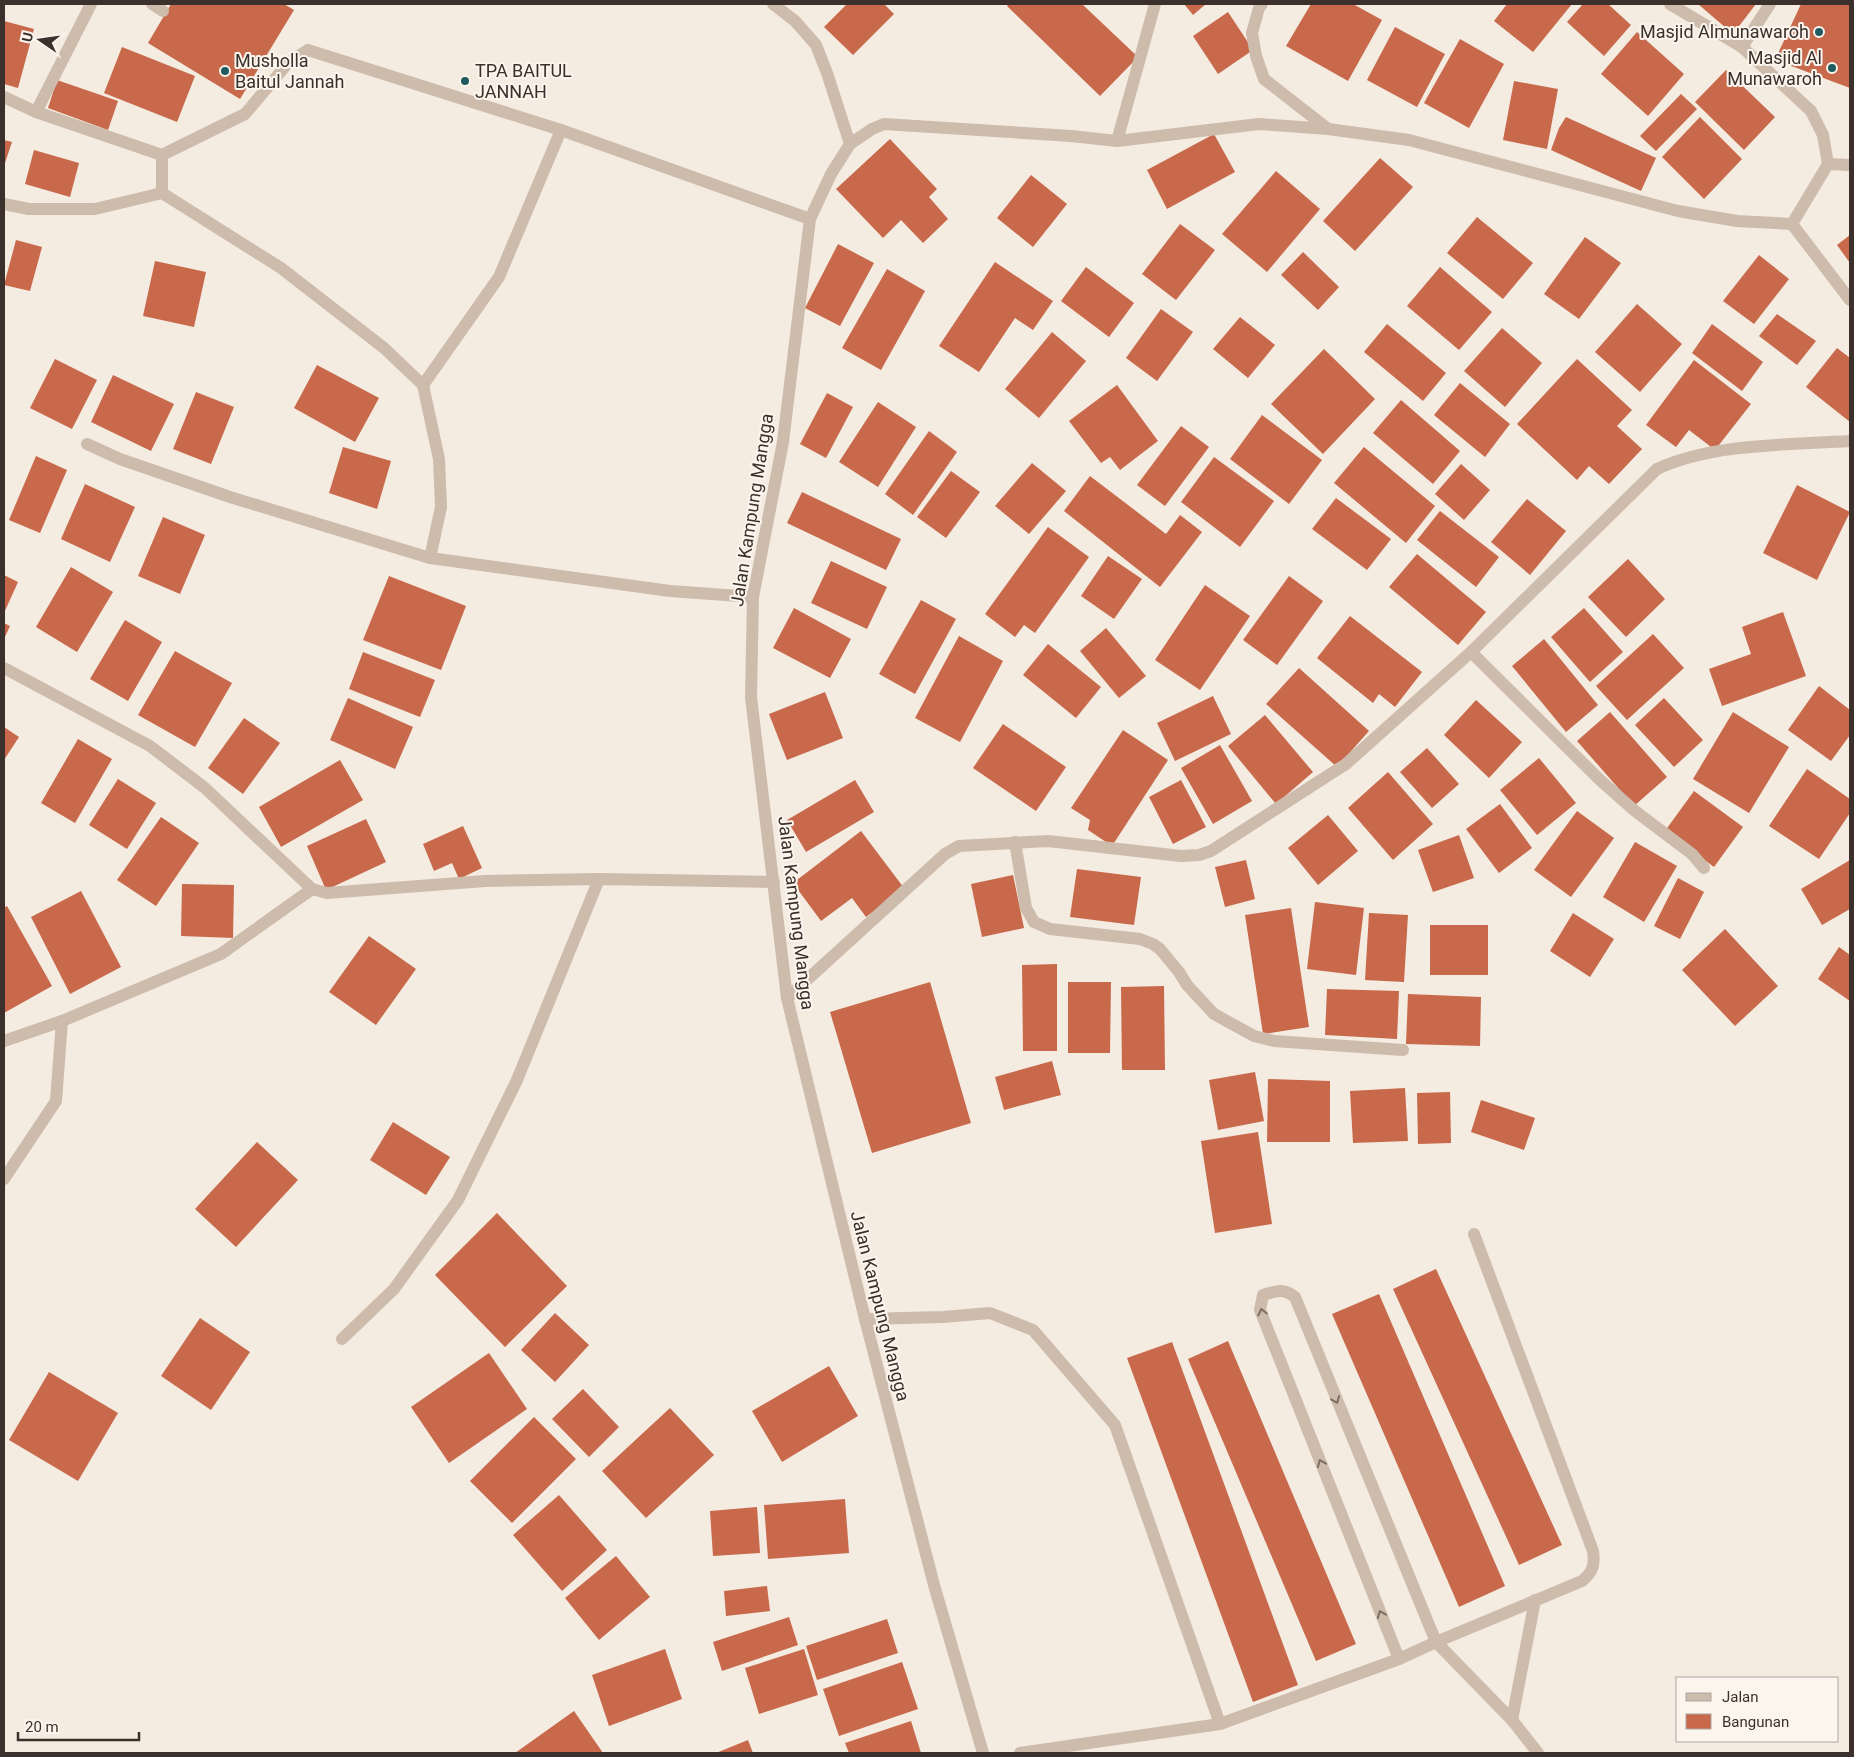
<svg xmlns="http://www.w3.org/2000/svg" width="1854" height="1757" font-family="Roboto,sans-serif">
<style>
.building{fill:#c8694b}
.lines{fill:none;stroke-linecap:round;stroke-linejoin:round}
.minor{stroke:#cdbbac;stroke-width:12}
.oneway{stroke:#7d6f65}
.poi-dot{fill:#1f5a5e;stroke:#fbf5ee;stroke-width:2}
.labels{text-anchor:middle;stroke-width:4;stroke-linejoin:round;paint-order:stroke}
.poi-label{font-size:18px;fill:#3b302b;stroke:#fbf5ee;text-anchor:end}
.street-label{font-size:18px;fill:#3b302b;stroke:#fbf5ee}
</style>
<rect width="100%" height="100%" fill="#f4ebe1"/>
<!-- building -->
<g class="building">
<path d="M171,4H284L294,10L240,99L148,43Z"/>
<path d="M847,4H884L894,14L853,55L824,27Z"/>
<path d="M1009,4H1082L1138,57L1100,96L1007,6Z"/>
<path d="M1184,4H1206L1193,15Z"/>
<path d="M1311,4H1353L1382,20L1348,81L1286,46Z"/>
<path d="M1507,4H1572L1533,52L1494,21Z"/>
<path d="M1583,4H1608L1631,25L1604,56L1567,22Z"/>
<path d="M1698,4H1756L1733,34Z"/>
<path d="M1801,4H1850V88L1775,60Z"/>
<path d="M1228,12L1253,50L1218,74L1193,36Z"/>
<path d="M4,21L34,29L18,88L4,84Z"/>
<path d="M1395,27L1445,54L1417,107L1367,80Z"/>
<path d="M1637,32L1684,74L1648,116L1601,74Z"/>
<path d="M1460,39L1504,64L1469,128L1424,103Z"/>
<path d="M122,47L195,76L177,122L104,93Z"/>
<path d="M1726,70L1775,117L1744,150L1695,102Z"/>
<path d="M57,80L118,101L108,130L48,108Z"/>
<path d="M1514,81L1558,89L1547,149L1503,140Z"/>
<path d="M1681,94L1697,109L1656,151L1640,136Z"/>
<path d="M1566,117L1656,158L1641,191L1551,150L1559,128Z"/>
<path d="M1700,117L1742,159L1704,199L1662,157Z"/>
<path d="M1214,134L1235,172L1167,209L1147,170Z"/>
<path d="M890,139L937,189L929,197L948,219L923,243L901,220L883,238L836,189Z"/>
<path d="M4,140L12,142L4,166Z"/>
<path d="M34,150L79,163L70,197L25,184Z"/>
<path d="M1380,158L1413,187L1355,251L1323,221Z"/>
<path d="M1276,171L1320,209L1267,272L1222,234Z"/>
<path d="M1031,175L1067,204L1033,247L997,218Z"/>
<path d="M1477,217L1533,263L1503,299L1447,253Z"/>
<path d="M1180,224L1215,250L1176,300L1142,274Z"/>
<path d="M1850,235V263L1837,245Z"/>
<path d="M1585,237L1621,263L1579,319L1544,294Z"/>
<path d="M16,240L42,247L30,291L4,285Z"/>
<path d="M838,244L874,263L840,326L805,308Z"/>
<path d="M1303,252L1339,287L1318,310L1281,275Z"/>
<path d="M1759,255L1789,279L1754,324L1723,301Z"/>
<path d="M155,261L206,272L194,327L143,316Z"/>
<path d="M995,262L1053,301L1033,330L1015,318L979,372L939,346Z"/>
<path d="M1086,267L1134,303L1109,337L1061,301Z"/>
<path d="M1440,267L1492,312L1459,350L1407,306Z"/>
<path d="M887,269L925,291L881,370L842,348Z"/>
<path d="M1637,304L1682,344L1640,392L1595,352Z"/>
<path d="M1161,309L1193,332L1157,381L1126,358Z"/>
<path d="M1777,314L1816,341L1797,365L1759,336Z"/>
<path d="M1240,317L1275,345L1248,378L1213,349Z"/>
<path d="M1387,324L1446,373L1423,401L1364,352Z"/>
<path d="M1712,324L1763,362L1742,391L1692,353Z"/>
<path d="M1502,328L1542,363L1505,407L1464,371Z"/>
<path d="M1052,332L1086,361L1039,418L1005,389Z"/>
<path d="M1837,348L1850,358V422L1806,387Z"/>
<path d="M1324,349L1375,399L1323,454L1271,404Z"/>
<path d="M55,359L97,380L72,429L30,408Z"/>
<path d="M1577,359L1632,410L1617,426L1642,449L1609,484L1589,466L1577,480L1517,424Z"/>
<path d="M1694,360L1751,404L1715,450L1689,430L1676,447L1646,425Z"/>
<path d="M317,365L379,398L355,442L294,408Z"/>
<path d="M113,375L174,404L151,451L91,422Z"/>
<path d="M1460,383L1510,424L1485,457L1434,415Z"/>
<path d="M1117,385L1158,441L1120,470L1110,457L1101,463L1069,421Z"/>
<path d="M196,392L234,407L211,464L173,449Z"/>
<path d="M827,393L853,407L826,458L800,444Z"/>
<path d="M1401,400L1460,451L1433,484L1373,433Z"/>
<path d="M878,402L916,427L878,487L839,462Z"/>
<path d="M1262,415L1322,460L1289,504L1230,459Z"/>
<path d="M1181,426L1209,447L1165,506L1137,485Z"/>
<path d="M929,431L957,452L913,515L885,494Z"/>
<path d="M343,447L391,461L377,509L329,493Z"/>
<path d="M1364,447L1435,506L1406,543L1334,483Z"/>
<path d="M36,456L67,470L40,533L9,520Z"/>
<path d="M1214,457L1274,501L1240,547L1181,502Z"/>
<path d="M1032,463L1066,491L1029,534L995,506Z"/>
<path d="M1461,464L1490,490L1464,520L1435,494Z"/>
<path d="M951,471L980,492L946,538L917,517Z"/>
<path d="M1090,476L1166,534L1180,515L1202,532L1160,587L1064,511Z"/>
<path d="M85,484L135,507L110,562L61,539Z"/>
<path d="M1797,485L1850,512L1817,580L1763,553Z"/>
<path d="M802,492L901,539L886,570L787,523Z"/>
<path d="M1336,498L1391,539L1367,570L1312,529Z"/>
<path d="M1527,499L1566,531L1530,575L1491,542Z"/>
<path d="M1440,511L1499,557L1476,587L1417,540Z"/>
<path d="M163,517L205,535L180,594L138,576Z"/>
<path d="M1048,527L1089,557L1035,633L1024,625L1015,637L985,614Z"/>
<path d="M1417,554L1486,612L1458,645L1389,587Z"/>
<path d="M1108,556L1142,579L1114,619L1081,596Z"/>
<path d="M1628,559L1665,599L1626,637L1588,597Z"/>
<path d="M831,561L887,587L867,629L811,603Z"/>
<path d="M71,567L113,592L77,652L36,627Z"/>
<path d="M4,575L18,582L4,613Z"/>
<path d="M389,576L466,606L441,670L363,640Z"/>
<path d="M1289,576L1323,601L1277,665L1243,640Z"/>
<path d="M1205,585L1250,616L1200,690L1155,660Z"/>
<path d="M921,600L956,619L915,694L879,674Z"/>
<path d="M794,608L851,639L830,678L773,648Z"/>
<path d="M1584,608L1623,652L1590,682L1551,637Z"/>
<path d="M1783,612L1806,676L1722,706L1709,669L1751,654L1742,627Z"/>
<path d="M1350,616L1422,672L1395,707L1379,694L1373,703L1317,658Z"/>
<path d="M125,620L162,642L128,701L90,679Z"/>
<path d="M4,623L10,626L4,639Z"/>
<path d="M1106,628L1146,676L1119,698L1080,651Z"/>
<path d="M1653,634L1684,668L1627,720L1596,686Z"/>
<path d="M959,636L1003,661L960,742L915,718Z"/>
<path d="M1544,639L1598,705L1566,732L1512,666Z"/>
<path d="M1048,644L1101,687L1076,718L1023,675Z"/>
<path d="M175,651L232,683L195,747L138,715Z"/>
<path d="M363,652L435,680L420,717L349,689Z"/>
<path d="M1299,668L1369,731L1337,767L1266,704Z"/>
<path d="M1819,686L1850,710V735L1831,761L1788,730Z"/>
<path d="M825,692L843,738L787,760L769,714Z"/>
<path d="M1213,696L1231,734L1175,761L1157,723Z"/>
<path d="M348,698L413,727L395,769L330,740Z"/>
<path d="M1664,698L1703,740L1674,767L1635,725Z"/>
<path d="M1476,700L1522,742L1489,778L1444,735Z"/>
<path d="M1610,712L1667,777L1634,806L1577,741Z"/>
<path d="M1733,712L1789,747L1749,813L1693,779Z"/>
<path d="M1265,715L1313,772L1276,804L1228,746Z"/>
<path d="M244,718L280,743L243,794L208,768Z"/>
<path d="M1003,724L1066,767L1036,811L973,768Z"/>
<path d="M4,727L19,737L4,760Z"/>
<path d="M1123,730L1168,760L1112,846L1088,830L1090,820L1071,808Z"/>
<path d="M78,739L112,759L75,823L41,803Z"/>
<path d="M1220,745L1252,801L1213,824L1181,768Z"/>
<path d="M1427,748L1459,784L1432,808L1400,772Z"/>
<path d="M1539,758L1576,803L1537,835L1500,790Z"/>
<path d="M340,760L363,800L281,847L259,807Z"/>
<path d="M1807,769L1850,799V813L1819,859L1769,826Z"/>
<path d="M1388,772L1433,824L1393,860L1348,808Z"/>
<path d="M118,779L156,803L127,849L89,825Z"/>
<path d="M855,780L874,812L806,852L787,820Z"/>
<path d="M1181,780L1206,827L1173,844L1149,797Z"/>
<path d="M1694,791L1743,827L1714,867L1665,831Z"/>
<path d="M1500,804L1532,848L1499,873L1466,829Z"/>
<path d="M1577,811L1614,838L1571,897L1534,870Z"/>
<path d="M1328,815L1358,851L1318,885L1288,848Z"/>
<path d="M161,817L199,843L156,906L117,880Z"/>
<path d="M366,819L386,862L326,890L307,846Z"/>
<path d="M463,826L482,868L459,879L452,863L434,871L423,844Z"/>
<path d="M861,831L904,888L866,917L852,898L821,921L793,883Z"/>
<path d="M1459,835L1474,878L1433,892L1418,850Z"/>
<path d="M1635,842L1677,866L1644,922L1603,897Z"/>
<path d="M1246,860L1255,899L1225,907L1215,867Z"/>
<path d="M1850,860V909L1822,925L1801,889Z"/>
<path d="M1077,869L1141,877L1134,925L1070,917Z"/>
<path d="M1013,875L1024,928L982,937L971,884Z"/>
<path d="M1678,878L1704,892L1680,939L1654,926Z"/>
<path d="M182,884L234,885L233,938L181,936Z"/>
<path d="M81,891L121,967L70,994L31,917Z"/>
<path d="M1315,902L1364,908L1356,975L1307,969Z"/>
<path d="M7,906L52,986L4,1013V908Z"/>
<path d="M1291,908L1309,1027L1263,1034L1245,915Z"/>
<path d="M1369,913L1408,915L1404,982L1365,980Z"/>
<path d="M1573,913L1614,939L1590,977L1550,951Z"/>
<rect x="1430" y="925" width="58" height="50"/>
<path d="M1725,929L1778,986L1735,1026L1682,970Z"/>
<path d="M369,936L416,969L376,1025L329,992Z"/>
<path d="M1839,947L1850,955V1001L1818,979Z"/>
<path d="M1057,964V1051H1023L1022,965Z"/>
<path d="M930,982L971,1123L872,1153L830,1012Z"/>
<path d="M1068,982H1111L1110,1053H1068Z"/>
<path d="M1164,986L1165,1070H1122L1121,987Z"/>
<path d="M1327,989L1399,991L1397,1039L1325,1035Z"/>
<path d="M1408,994L1481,997L1480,1046L1406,1044Z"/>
<path d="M1052,1061L1061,1095L1004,1110L995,1077Z"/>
<path d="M1255,1072L1264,1121L1218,1130L1209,1080Z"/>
<path d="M1268,1079L1330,1081V1142H1267Z"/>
<path d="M1405,1088L1408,1141L1353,1143L1350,1091Z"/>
<path d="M1450,1092L1451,1143L1418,1144L1417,1093Z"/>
<path d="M1481,1100L1535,1118L1524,1150L1471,1132Z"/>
<path d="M393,1122L450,1157L426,1195L370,1160Z"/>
<path d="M1258,1132L1272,1224L1215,1233L1201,1141Z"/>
<path d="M257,1142L298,1180L236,1247L195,1209Z"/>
<path d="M497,1213L567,1286L505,1347L435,1275Z"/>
<path d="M1436,1269L1562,1545L1519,1565L1393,1289Z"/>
<path d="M1379,1294L1505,1586L1459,1607L1332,1314Z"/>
<path d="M555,1313L589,1345L555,1382L521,1350Z"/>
<path d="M200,1318L250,1352L211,1410L161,1376Z"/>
<path d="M1228,1341L1356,1644L1316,1661L1188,1359Z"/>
<path d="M1172,1342L1298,1685L1253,1702L1127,1358Z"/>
<path d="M489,1353L527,1409L449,1463L411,1407Z"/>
<path d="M829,1366L858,1416L782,1462L752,1411Z"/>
<path d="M49,1372L118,1413L78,1481L9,1440Z"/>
<path d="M583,1389L619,1427L589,1457L552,1419Z"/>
<path d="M670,1408L714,1455L646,1518L602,1471Z"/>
<path d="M534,1417L576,1459L512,1523L470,1481Z"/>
<path d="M559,1495L607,1550L562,1591L513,1535Z"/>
<path d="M845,1499L849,1553L768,1559L764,1505Z"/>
<path d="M757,1507L760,1553L713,1556L710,1511Z"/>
<path d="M616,1556L650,1597L599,1640L565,1598Z"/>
<path d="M767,1586L770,1611L726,1616L724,1591Z"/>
<path d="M789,1617L798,1645L722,1671L713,1642Z"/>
<path d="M887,1619L898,1653L817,1680L806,1646Z"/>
<path d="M665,1649L682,1699L609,1726L592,1675Z"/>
<path d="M804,1649L818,1695L759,1714L745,1668Z"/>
<path d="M902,1662L918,1709L839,1736L823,1689Z"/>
<path d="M574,1711L603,1753H515Z"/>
<path d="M911,1721L921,1753H849L845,1743Z"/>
<path d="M748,1740L753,1753H716Z"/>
</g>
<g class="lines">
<!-- minor -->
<g class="minor">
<path d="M152,4L163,11"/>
<path d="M773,4L795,21L816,45L827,73L850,144"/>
<path d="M1262,4L1259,8L1252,33L1256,56L1264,79L1328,129"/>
<path d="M1670,4L1742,47"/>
<path d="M1770,4L1742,47L1811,111L1823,135L1828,164"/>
<path d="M4,97L36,112L162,155L245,114L288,63L308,50L561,130L810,219L783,442L753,597L751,697L787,998L865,1319L934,1585L983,1753"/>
<path d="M36,112L91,4"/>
<path d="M561,130L499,277L423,385L439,459L441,507L430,558L670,591L753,597"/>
<path d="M1117,141L1155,4"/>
<path d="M162,155V193L281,268L384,348L423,385"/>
<path d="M1850,165L1828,164L1792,224L1850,300"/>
<path d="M4,204L29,209H95L162,193"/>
<path d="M810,219L831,174L850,144L872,129L884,124L1071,136L1117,141L1259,124L1328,129L1409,140L1678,211L1737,221L1792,224"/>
<path d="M87,444L120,459L230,497L430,558"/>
<path d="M1471,652L1601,781L1635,811L1692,854L1704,868"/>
<path d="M4,668L150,746L205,788L312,889"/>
<path d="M1015,842L1026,908L1034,922L1050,929L1140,939L1153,944L1160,949L1179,972L1187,985L1214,1014L1254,1036L1274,1041L1403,1050"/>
<path d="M787,998L945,854L959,846L1048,841L1181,856L1199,855L1211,851L1346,764L1471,652L1657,469C1713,443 1789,445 1850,441"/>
<path d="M4,1041L62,1021"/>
<path d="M4,1179L56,1101L62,1021L221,954L312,889L327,893L485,881L599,879L774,882"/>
<path d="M865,1319L943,1317L990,1313L1033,1330L1115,1425L1220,1724"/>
<path d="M342,1339L394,1289L458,1200L517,1080L599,879"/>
<path d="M1399,1659L1260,1310L1263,1295C1276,1291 1283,1288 1295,1297L1436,1642L1512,1720L1538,1753"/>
<path d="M1512,1720L1535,1600"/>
<path d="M1020,1753L1220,1724L1399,1659L1436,1642L1582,1581C1593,1572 1595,1565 1593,1551L1474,1234"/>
</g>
</g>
<!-- one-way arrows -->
<defs><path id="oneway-chevron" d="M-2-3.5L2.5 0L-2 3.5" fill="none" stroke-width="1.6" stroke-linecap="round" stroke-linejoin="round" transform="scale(1.25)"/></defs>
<g class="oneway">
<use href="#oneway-chevron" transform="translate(1262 1312) rotate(-103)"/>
<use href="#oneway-chevron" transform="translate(1336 1400) rotate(68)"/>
<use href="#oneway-chevron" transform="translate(1321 1463) rotate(-112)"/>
<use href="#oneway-chevron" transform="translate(1381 1614) rotate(-112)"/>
</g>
<!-- markers -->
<g class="poi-dot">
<circle cx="1819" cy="32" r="5"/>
<circle cx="1832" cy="68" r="5"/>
<circle cx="225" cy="71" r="5"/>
<circle cx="465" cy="81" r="5"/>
</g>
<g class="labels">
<!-- poi labels -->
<g class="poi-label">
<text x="1809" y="38">Masjid Almunawaroh</text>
<text x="1822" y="64">Masjid Al<tspan x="1822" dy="21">Munawaroh</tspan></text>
<text x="235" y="67" text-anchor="start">Musholla<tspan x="235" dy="21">Baitul Jannah</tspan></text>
<text x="475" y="77" text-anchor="start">TPA BAITUL<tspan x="475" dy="21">JANNAH</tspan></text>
</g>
<!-- street labels -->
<g class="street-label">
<text transform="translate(752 510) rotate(-81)" y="6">Jalan Kampung Mangga</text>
<text transform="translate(796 913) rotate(83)" y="6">Jalan Kampung Mangga</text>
<text transform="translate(880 1306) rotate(76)" y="6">Jalan Kampung Mangga</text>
</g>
</g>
<!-- border -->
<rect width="1854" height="1757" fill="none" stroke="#3b302b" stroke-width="10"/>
<!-- legend -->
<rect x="1676" y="1677" width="162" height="65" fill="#fbf5ee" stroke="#aea6a0"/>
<rect x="1686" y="1693" width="25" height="8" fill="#cdbbac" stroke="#aea6a0"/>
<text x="1722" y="1702" font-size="15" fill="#3b302b">Jalan</text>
<rect x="1686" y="1714" width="25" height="15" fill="#c8694b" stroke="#aea6a0"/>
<text x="1722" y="1727" font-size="15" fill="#3b302b">Bangunan</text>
<!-- north arrow -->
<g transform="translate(40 40) rotate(283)" stroke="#fbf5ee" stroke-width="4" paint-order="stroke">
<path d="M0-4L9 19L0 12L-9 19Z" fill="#3b302b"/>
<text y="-8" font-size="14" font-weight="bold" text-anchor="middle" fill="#3b302b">U</text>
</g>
<!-- scale -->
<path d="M18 1732v8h121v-8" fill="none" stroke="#3b302b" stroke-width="2.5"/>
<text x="25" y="1732" font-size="15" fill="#3b302b" stroke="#fbf5ee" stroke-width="4" paint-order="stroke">20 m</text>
</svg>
